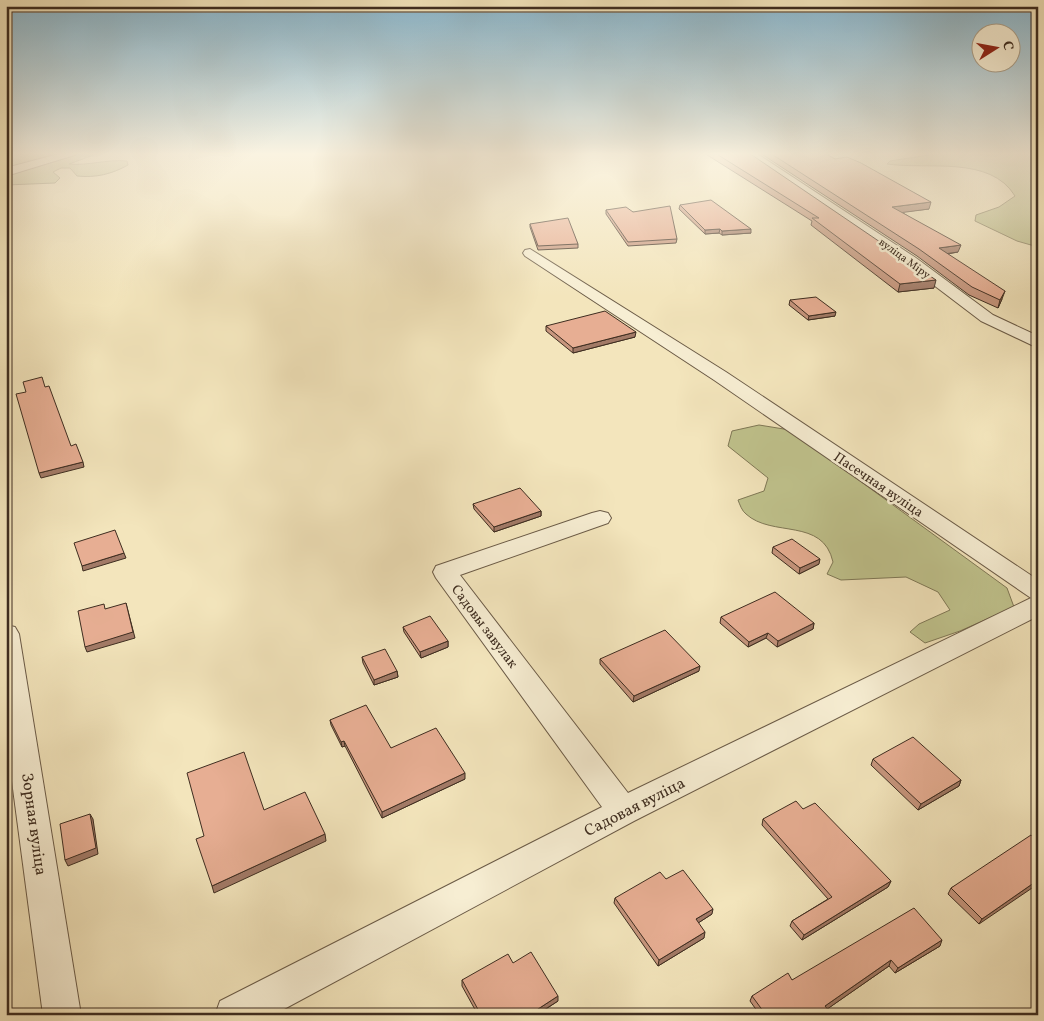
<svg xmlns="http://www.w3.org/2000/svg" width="1044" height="1021" font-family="Vollkorn,serif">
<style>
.green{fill:#c0c38d;stroke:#7f7856}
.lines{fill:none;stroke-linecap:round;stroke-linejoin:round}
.minor-casing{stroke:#6b5b47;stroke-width:2}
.minor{fill:#f7eed3;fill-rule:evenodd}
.wall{fill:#c7967e;stroke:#3e2d20}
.shaded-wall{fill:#a27a67;stroke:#3e2d20}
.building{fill:#e7ae93;stroke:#3e2d20}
.labels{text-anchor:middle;stroke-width:5;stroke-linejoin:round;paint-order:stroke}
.far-street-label{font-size:11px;fill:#3e2d20;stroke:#f7eed3}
.street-label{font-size:14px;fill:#3e2d20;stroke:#f7eed3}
.near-street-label{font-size:16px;fill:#3e2d20;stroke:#f7eed3}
</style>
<rect width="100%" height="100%" fill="#f3e5bc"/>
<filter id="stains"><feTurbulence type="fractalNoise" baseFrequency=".004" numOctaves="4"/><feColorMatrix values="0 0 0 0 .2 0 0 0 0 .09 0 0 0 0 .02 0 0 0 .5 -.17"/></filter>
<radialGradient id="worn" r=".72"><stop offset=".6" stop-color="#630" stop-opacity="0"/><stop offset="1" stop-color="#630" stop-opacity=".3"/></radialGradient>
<!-- green -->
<g class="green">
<path d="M6,153H67L6,168Z"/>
<path d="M83,153H99L69,164C88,166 107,159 127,161L128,165C112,174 96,178 77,176L70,168H61L53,172L60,178L55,183L6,185V175Z"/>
<path d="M924,153H1038V247L1017,241L975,221L976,215L999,207L1015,196C990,155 928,170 887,164L890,161L929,155Z"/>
<path d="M759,425L790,430L1007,588L1014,607L960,631L925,643L910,632L919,624L950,610L938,592L906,577L841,580L827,574L833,562C823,517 772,538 746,514C742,511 740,505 738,500L764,491L768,478L728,446L732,431Z"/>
</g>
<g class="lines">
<defs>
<g id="minor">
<path d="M62,153H81L6,176V168Z"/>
<path d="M742,153H756L916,258L993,315L1038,336V348L981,321L906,264Z"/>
<path d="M530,249L726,372L1038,580V616L634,821L273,1015H215L220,1001L602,807L436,578L433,572L436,566L592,513L600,511L608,513L611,518L608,523L460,575L628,793L1031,598L714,380L525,256L523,253L525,250Z"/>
<path d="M6,625L15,627L19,634L81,1015H43L6,736Z"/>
</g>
</defs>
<!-- minor casing -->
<use href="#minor" class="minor-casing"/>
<!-- minor -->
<use href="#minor" class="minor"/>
</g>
<!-- wall -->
<g class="wall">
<path d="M704,153H749L934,288L898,292L811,225L812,221Z"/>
<path d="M760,153H824L929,209L902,212L958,252L948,254L1002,299L998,308L969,295L917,256Z"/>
<path d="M680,205L751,233L722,235L719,233L705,234L679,209Z"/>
<path d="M606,210L633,212L677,239L676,243L628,246L606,214Z"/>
<path d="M530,224L578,244V248L538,250L530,227Z"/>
<path d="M790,300L835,316L808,320L789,305Z"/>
<path d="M546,326L635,337L573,353L546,331Z"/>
<path d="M473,504L541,511V516L494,532L474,509Z"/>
<path d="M773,547L819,564L799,574L772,553Z"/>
<path d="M721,617L814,623L813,629L777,647L766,638L748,647L720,623Z"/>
<path d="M403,627L448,641V647L421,658L404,632Z"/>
<path d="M362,657L397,671L398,677L374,685L363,663Z"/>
<path d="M600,659L699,671L633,702L600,664Z"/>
<path d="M330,720L391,748L465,779L382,818L345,746L342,747L331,725Z"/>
<path d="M873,759L961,780L959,786L918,810L871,765Z"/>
<path d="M803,809L891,881L888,887L802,940L790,926L792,921L828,899L762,825L763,819Z"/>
<path d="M1038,841L979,924L948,894L951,888Z"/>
<path d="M666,879L712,914L698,923L704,938L658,966L614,903L615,898Z"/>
<path d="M940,946L895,973L889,966L827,1009L832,1015H760L750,1001L752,996L792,980Z"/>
<path d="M513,963L558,1001L537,1015H478L462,986V980Z"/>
</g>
<!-- shaded-wall -->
<g class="shaded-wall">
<path d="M931,202L929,209L891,214L892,207Z"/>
<path d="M720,229L719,233L705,234V230Z"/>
<path d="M751,229V233L722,235V231Z"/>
<path d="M961,245L958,252L937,255L939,248Z"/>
<path d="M936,280L934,288L898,292L900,284Z"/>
<path d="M1005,291L1002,299L998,308L1000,300Z"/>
<path d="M836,312L835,316L808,320L809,316Z"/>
<path d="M636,332L635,337L573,353V348Z"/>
<path d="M83,462L84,467L41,478L39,473Z"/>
<path d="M541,511V516L494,532V527Z"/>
<path d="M124,553L126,558L83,571L82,566Z"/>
<path d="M820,559L819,564L799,574L800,568Z"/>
<path d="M126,603L135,638L87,652L85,647Z"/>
<path d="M814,623L813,629L777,647L778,641Z"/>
<path d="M768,633L766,638L748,647L749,642Z"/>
<path d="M448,641V647L421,658L420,652Z"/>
<path d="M700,666L699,671L633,702L634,696Z"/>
<path d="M397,671L398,677L374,685V680Z"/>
<path d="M344,741L345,746L342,747L341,742Z"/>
<path d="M465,773V779L382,818V812Z"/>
<path d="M961,780L959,786L918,810L921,804Z"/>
<path d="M90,814L93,819L98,854L68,866L65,860Z"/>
<path d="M325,834L326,841L214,893L212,886Z"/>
<path d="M1038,880V884L979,924L982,919Z"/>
<path d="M891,881L888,887L802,940L804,935Z"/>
<path d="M713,909L712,914L695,925L696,919Z"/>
<path d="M705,932L704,938L658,966L659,960Z"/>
<path d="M942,940L940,946L895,973L898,968Z"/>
<path d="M891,960L889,966L823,1012L825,1006Z"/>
<path d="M558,996V1001L536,1015L535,1011Z"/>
</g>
<!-- building -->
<g class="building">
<path d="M715,153H749L936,280L900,284L812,218H819Z"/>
<path d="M770,153H824L835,159L847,157L861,163L931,202L892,207L961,245L939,248L1005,291L1000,300L972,287L919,249Z"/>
<path d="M711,200L751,229L722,231L720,229L705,230L680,205Z"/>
<path d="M670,206L677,239L628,242L606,210L626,207L633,212Z"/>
<path d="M568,218L578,244L538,246L530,224Z"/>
<path d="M816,297L836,312L809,316L790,300Z"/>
<path d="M605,311L636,332L573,348L546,326Z"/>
<path d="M42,377L45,387L49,386L71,446L76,444L83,462L39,473L16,394L26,392L23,382Z"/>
<path d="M520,488L541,511L494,527L473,504Z"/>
<path d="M115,530L124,553L82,566L74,543Z"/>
<path d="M792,539L820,559L800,568L773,547Z"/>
<path d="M775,592L814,623L778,641L768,633L749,642L721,617Z"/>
<path d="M126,603L133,632L85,647L78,611L104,604L105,609Z"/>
<path d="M430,616L448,641L420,652L403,627Z"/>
<path d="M665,630L700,666L634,696L600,659Z"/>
<path d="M385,649L397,671L374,680L362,657Z"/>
<path d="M366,705L391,748L436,728L465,773L382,812L344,741L341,742L330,720Z"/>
<path d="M913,737L961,780L921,804L873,759Z"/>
<path d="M244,752L264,810L305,792L325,834L212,886L196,839L204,836L187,773Z"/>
<path d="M796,801L803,809L815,803L891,881L804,935L792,921L832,897L763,819Z"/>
<path d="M90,814L96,848L65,860L60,824Z"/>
<path d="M1031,835L1038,841V880L982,919L951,888Z"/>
<path d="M683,870L713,909L696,919L705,932L659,960L615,898L660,872L666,879Z"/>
<path d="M914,908L942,940L898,968L891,960L825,1006L832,1015H766L752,996L788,973L792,980Z"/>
<path d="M531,952L558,996L535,1011L537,1015H481L462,980L508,954L513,963Z"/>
</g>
<!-- sky -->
<linearGradient id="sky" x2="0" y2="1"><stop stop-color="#89b8d0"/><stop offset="0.52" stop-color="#faf3e1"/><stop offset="1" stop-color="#faf3e1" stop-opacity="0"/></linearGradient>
<rect width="1044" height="296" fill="url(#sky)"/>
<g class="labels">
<!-- far-street labels -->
<g class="far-street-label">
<text transform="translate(905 258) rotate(36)" y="4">вуліца Міру</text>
</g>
<!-- street labels -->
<g class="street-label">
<text transform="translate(879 484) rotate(34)" y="5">Пасечная вуліца</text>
<text transform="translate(485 626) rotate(53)" y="5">Садовы завулак</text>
</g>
<!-- near-street labels -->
<g class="near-street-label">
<text transform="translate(634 806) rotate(-27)" y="6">Садовая вуліца</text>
<text transform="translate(35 824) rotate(82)" y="6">Зорная вуліца</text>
</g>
</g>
<!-- margin -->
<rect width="1044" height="1021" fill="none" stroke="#f3e5bc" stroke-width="25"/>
<rect x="8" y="8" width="1029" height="1006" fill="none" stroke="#3e2d20" stroke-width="2.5"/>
<rect x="12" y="12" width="1019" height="996" fill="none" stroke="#3e2d20"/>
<!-- north arrow -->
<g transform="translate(996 48) rotate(79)"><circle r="24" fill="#f7eed3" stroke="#ada18b"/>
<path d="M0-4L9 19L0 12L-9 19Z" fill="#8f2418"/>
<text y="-8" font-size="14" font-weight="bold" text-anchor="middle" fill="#3e2d20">С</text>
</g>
<rect width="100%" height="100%" filter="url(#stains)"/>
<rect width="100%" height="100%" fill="url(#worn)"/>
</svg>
